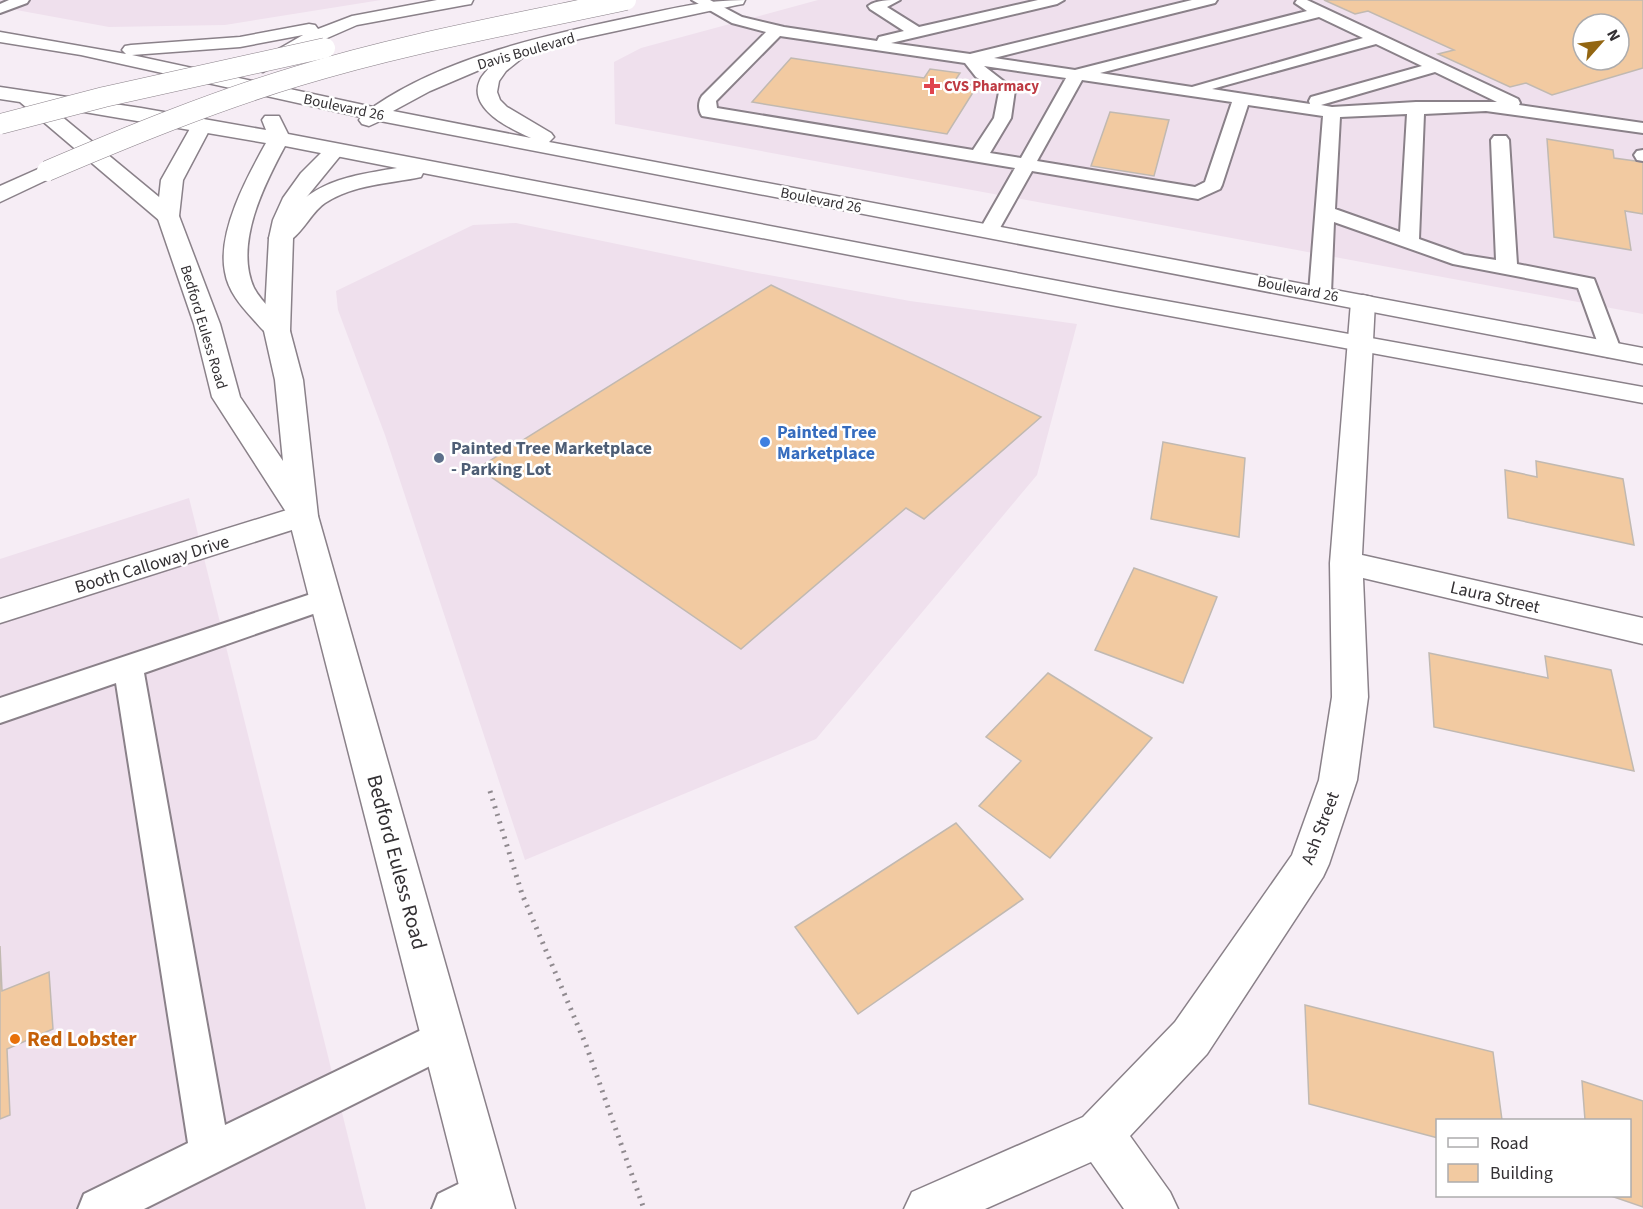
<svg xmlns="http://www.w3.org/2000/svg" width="1643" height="1209" font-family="'Source Sans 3',sans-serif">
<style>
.built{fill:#efe0ed;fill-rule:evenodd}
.building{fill:#f2caa1;stroke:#c1b9b1;stroke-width:1.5;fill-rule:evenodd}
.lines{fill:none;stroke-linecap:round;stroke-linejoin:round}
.service-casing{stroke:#8a8189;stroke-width:4}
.minor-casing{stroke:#8a8189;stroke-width:3}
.secondary-casing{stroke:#8a8189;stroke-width:3}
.primary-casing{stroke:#8a8189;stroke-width:3}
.motorway-casing{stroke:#8a8189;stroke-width:3}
.path{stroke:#908a8f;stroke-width:5;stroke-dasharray:2 6;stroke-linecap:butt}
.service{fill:#fff;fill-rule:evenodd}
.minor{fill:#fff;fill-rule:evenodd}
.secondary{fill:#fff;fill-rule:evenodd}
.primary{fill:#fff;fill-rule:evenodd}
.motorway{fill:#fff;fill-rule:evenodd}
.motorway-bridge-casing{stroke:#8a8189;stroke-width:21;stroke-linecap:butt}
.motorway-bridge{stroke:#fff;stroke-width:20}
.health-dot{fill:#e0444e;stroke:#fff;stroke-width:2}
.shop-dot{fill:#3f7fe0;stroke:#fff;stroke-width:2}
.service-dot{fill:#5c6f8a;stroke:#fff;stroke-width:2}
.food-dot{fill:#e8710a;stroke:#fff;stroke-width:2}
.labels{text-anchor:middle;stroke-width:5;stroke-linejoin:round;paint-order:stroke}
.far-street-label{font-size:15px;fill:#333033;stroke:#fff}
.far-health-label{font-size:15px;font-weight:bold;fill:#be3a42;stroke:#fff;text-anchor:start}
.shop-label{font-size:18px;font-weight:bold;fill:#366cbe;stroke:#fff;text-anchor:start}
.service-label{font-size:18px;font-weight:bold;fill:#4e5e75;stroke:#fff;text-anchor:start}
.street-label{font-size:18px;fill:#333033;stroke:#fff}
.near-street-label{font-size:21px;fill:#333033;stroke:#fff}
.near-food-label{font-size:21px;font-weight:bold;fill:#c56008;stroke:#fff;text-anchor:start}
</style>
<rect width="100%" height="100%" fill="#f6edf5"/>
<!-- built -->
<g class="built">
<path d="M0,0H381L225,25L109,27L0,7Z"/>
<path d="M818,0H1643V314L615,124L614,62L641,48ZM1583,24H1619V60H1583Z"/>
<path d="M516,223L747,271L910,301L1077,324L1037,475L816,739L525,860L385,435L338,310L336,291L473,225Z"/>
<path d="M189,498L366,1209H0V559Z"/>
</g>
<!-- building -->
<g class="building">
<path d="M1324,0H1643V68L1552,95L1526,83L1510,87L1438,54L1454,50L1368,11L1355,14ZM1583,24H1619V60H1583Z"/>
<path d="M791,58L924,78L930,69L960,73L954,82L977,86L947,134L752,102Z"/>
<path d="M1110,112L1169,120L1154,176L1091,166Z"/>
<path d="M1547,139L1613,150L1614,158L1643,162V214L1625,211L1631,250L1554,237Z"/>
<path d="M771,285L1041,417L924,519L906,508L741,649L478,468Z"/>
<path d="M1163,442L1245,458L1239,537L1151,519Z"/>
<path d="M1536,461L1623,479L1634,545L1508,518L1505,470L1537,477Z"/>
<path d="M1134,568L1217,597L1183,683L1095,650Z"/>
<path d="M1429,653L1548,678L1545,656L1611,670L1634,771L1434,727Z"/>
<path d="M1048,673L1152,738L1050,858L979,806L1021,761L986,737Z"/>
<path d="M956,823L1023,899L858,1014L795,927Z"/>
<path d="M0,946L2,991L49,972L53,1029L7,1049L10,1115L0,1119Z"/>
<path d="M1305,1005L1493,1052L1502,1120H1438V1138L1309,1104Z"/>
<path d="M1582,1081L1643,1101V1207L1611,1196H1630V1120H1585Z"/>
</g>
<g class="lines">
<defs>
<g id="service">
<path d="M9,0H29L27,3L0,13V4Z"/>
<path d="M692,0H710L742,17L784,27L877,41L879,37L904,31L870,9L868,6C876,0 889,0 900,0L887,7L919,27L1038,0H1064L1057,4L891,43L970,54L1192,0H1217L1215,3L994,58L1075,70L1307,11L1295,3L1297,0H1307L1518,99L1520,103L1519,105L1643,123V133L1486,111L1424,114L1419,239L1464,255L1496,260L1491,140L1494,136H1506L1509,140L1517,264L1594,279L1621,350L1618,355L1610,357L1602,355L1578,288L1453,264L1334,222L1331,293L1328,298L1320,299L1312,298L1309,293L1323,116L1248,105L1222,185L1220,189L1198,199L1032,171L996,235H982L979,231L1015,168L702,116C698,110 698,102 702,96L766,32L732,23ZM1319,17L1363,38L1192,87L1100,73ZM780,36L965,63L976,77L999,92L994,118L973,150L717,108L716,101ZM1376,44L1422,66L1311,97L1309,101L1310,104L1212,89ZM984,66L1066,78L1021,158L990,153L1011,118L1015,90ZM1435,72L1497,102H1416L1332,107L1321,105ZM1082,80L1232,102L1205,182L1195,187L1037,161ZM1407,114L1400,232L1335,209L1340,117Z"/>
<path d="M1643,150V161L1637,160L1634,155L1637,151Z"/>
<path d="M326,589L336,592L340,599L336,606L144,673L225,1125L444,1019L458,1024L463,1038L458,1052L144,1209H78L84,1194L188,1143L116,683L0,723V698Z"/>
<path d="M485,1171L500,1177L506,1192L500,1207L496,1209H432L438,1194Z"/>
</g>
<g id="minor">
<path d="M1363,295L1372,297L1375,302L1362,555L1643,618V644L1363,578L1368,697L1357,780L1329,864L1323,877L1207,1054L1130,1136L1170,1192L1178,1209H1124L1091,1162L985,1209H904L912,1192L1083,1117L1175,1022L1292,855L1319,780L1332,697L1330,563L1351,302L1354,297Z"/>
<path d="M303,505L314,509L318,516L314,523L0,623V599Z"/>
</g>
<path id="secondary" d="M202,119L209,121L212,125L183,180L179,216L220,324L240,397L283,461L275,380L264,331L269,238L273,220L283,198L301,173L328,146L335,144L342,146L345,150L305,199L295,220L293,238L290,331L303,380L318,516L515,1209H465L288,515L212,397L194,324L157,216L161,180L192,125L195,121Z"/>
<g id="primary">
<path d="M437,0H473L471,4L465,5L357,25L309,46L263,72L256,70L254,66L256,62L303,35L240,47L132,55L373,107C446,57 546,35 632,17C671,9 705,0 745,0L743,4L737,5L579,39L527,54L506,71L499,81L497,92L500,100L507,107L551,133L554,137L549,142L1643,348V364L380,121L369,126L362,124L359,120L361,117L81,55L0,42V32L126,54L122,50L125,46L131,45L240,37L309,24L315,25L318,29L352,16ZM491,65C488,70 482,75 480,80C467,109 511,129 531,138L393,111L430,91Z"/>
<path d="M0,87L141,108L266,130L262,120L265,116H279L288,134L1116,292L1643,387V403L1116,306L423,173L421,177C389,184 354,184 325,203C307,215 297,249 273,243L269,238C306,184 335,178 397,168L285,146C264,185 234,244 254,288C262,304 280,316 290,331L286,336C269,341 264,331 253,319C241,306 228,291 225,272C217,232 247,177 266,143L49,106L176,211L179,216L176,221L168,223L160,221L20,102L0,99Z"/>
</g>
<path id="motorway" d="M47,165L55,166L58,171L55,176L0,202V186Z"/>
</defs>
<!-- service casing -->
<use href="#service" class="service-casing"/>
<!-- minor casing -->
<use href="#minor" class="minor-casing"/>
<!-- secondary casing -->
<use href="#secondary" class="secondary-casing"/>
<!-- primary casing -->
<use href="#primary" class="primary-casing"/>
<!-- motorway casing -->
<use href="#motorway" class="motorway-casing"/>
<!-- path -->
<path class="path" d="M490,791L522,894L586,1045L644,1209"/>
<!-- service -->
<use href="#service" class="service"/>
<!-- minor -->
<use href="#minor" class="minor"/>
<!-- secondary -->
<use href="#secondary" class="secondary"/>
<!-- primary -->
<use href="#primary" class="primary"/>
<!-- motorway -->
<use href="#motorway" class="motorway"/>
<defs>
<g id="motorway-bridge">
<path d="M0,124L104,97L325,48"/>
<path d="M47,171C129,136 212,102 298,76C405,43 516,24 626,0"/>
</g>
</defs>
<!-- motorway-bridge casing -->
<use href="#motorway-bridge" class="motorway-bridge-casing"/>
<!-- motorway-bridge -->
<use href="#motorway-bridge" class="motorway-bridge"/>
</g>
<!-- markers -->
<path class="health-dot" d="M929 77h6v6h6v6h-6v6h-6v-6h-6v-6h6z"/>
<circle class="shop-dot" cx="765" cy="442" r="6"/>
<circle class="service-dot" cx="439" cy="458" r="6"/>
<circle class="food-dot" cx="15" cy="1039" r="6"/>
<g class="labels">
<!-- far-street labels -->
<g class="far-street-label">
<text transform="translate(526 51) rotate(-16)" y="5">Davis Boulevard</text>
<text transform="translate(344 107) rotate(12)" y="5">Boulevard 26</text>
<text transform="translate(821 200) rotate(11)" y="5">Boulevard 26</text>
<text transform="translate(1298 289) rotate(11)" y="5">Boulevard 26</text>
<text transform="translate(204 327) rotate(73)" y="5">Bedford Euless Road</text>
</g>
<!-- far-health labels -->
<g class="far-health-label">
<text x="944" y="91">CVS Pharmacy</text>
</g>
<!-- shop labels -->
<g class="shop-label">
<text x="777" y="438">Painted Tree<tspan x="777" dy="21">Marketplace</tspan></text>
</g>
<!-- service labels -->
<g class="service-label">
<text x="451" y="454">Painted Tree Marketplace<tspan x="451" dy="21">- Parking Lot</tspan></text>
</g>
<!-- street labels -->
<g class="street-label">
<text transform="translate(152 564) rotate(-17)" y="6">Booth Calloway Drive</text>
<text transform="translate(1495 597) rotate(13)" y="6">Laura Street</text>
<text transform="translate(1320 828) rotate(-69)" y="6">Ash Street</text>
</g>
<!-- near-street labels -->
<g class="near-street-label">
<text transform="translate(397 862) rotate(75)" y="7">Bedford Euless Road</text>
</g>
<!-- near-food labels -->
<g class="near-food-label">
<text x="27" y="1046">Red Lobster</text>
</g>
</g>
<!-- legend -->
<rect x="1436" y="1119" width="195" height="78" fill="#ffffff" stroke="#adacad" stroke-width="1.5"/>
<rect x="1448" y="1138" width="30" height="9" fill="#ffffff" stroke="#adacad" stroke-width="1.5"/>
<text x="1490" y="1149" font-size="18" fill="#333033">Road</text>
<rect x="1448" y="1164" width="30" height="18" fill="#f2caa1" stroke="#adacad" stroke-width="1.5"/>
<text x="1490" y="1179" font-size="18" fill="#333033">Building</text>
<!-- north arrow -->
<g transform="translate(1601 42) rotate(62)"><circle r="28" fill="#ffffff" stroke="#adacad" stroke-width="1.5"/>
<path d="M0-4.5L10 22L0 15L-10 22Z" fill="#936612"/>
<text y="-9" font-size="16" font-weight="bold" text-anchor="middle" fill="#333033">N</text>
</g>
</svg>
